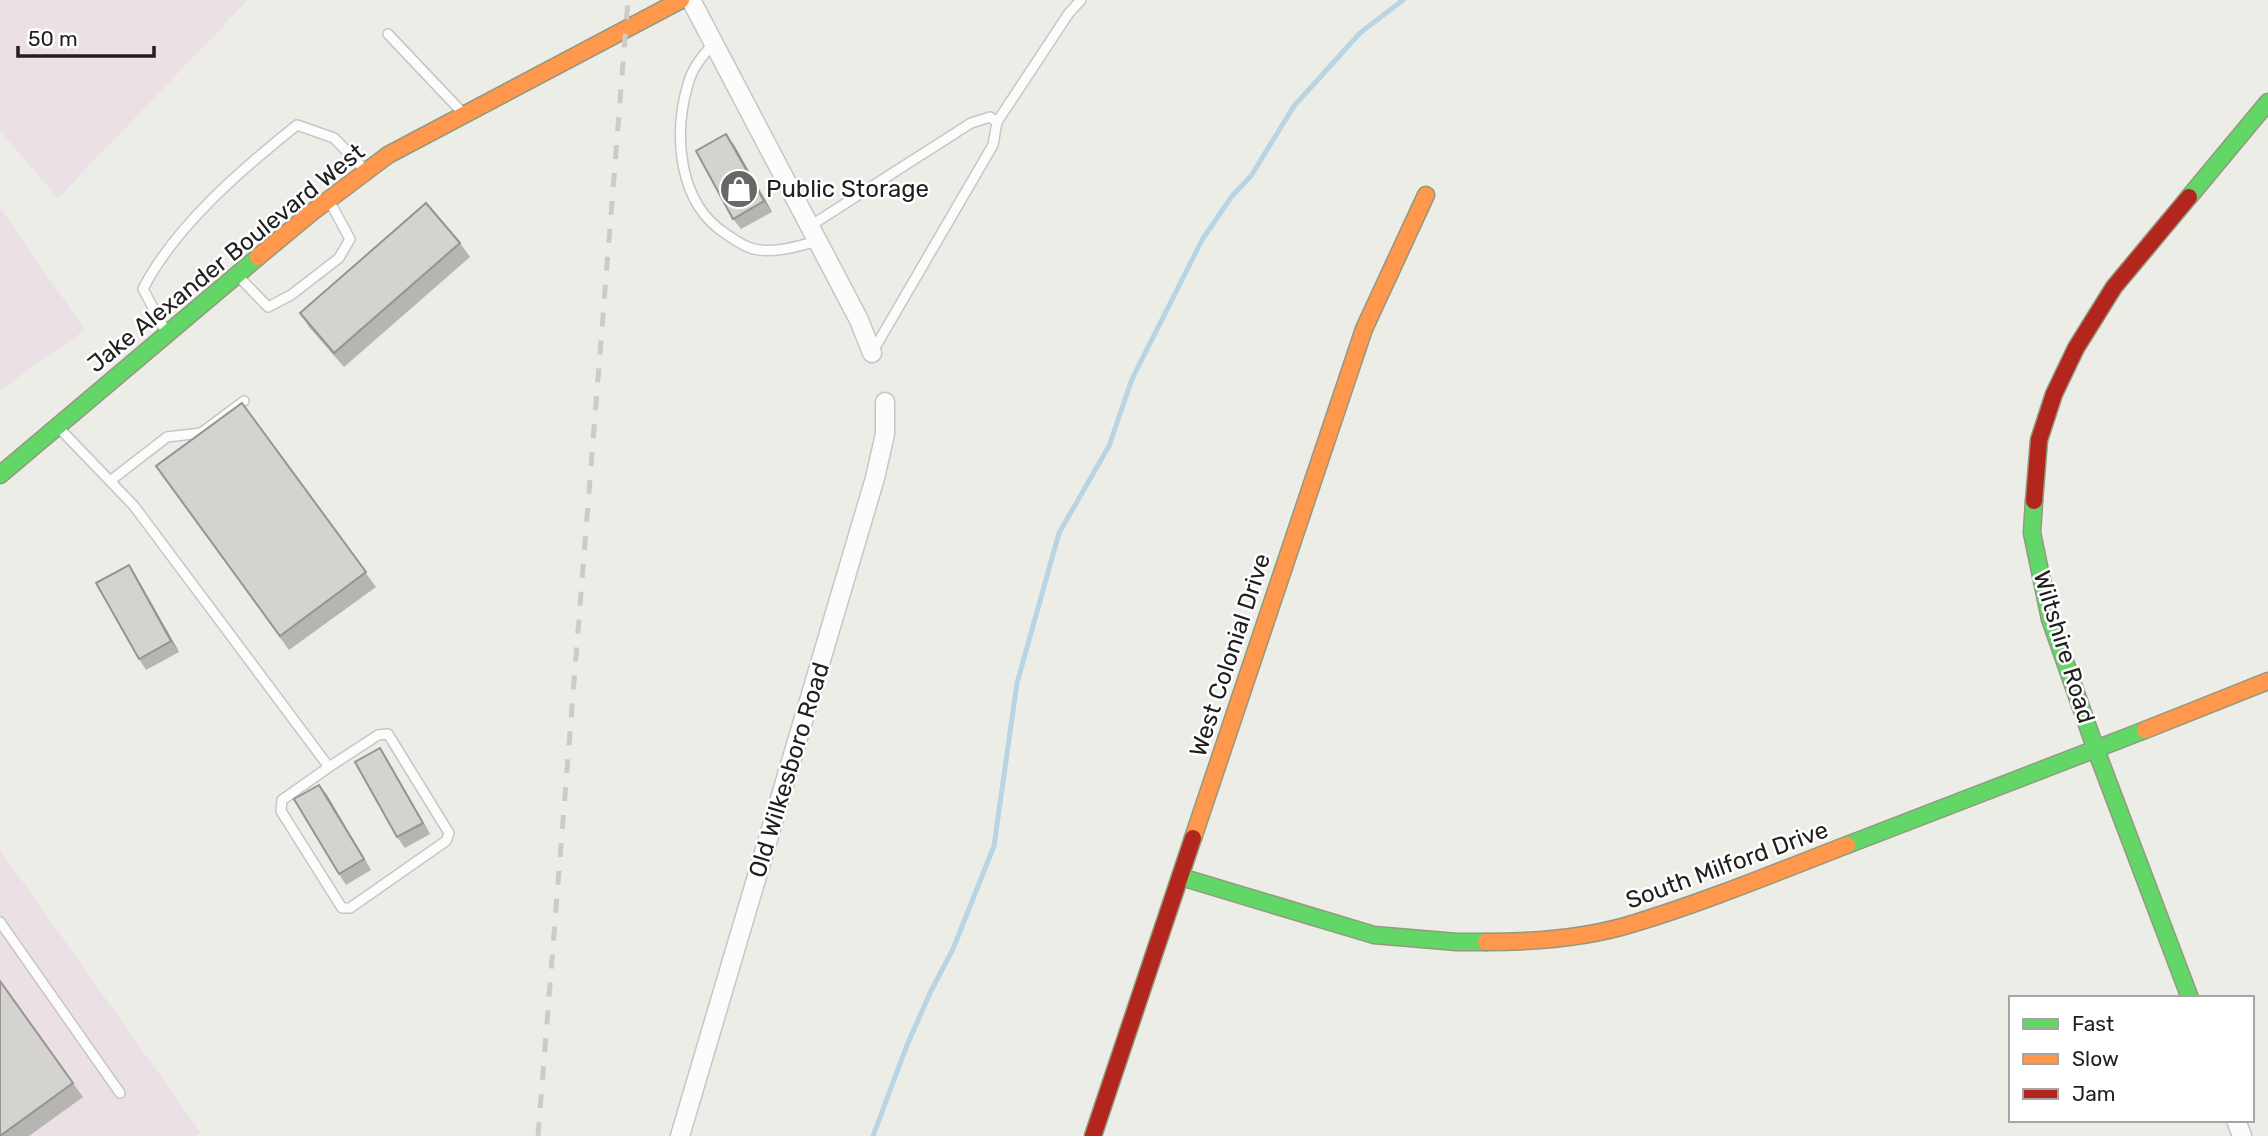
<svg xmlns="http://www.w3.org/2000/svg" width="2268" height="1136" font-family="Rubik,sans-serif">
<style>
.industrial{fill:#ebe0e5}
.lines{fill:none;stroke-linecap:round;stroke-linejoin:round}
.stream{stroke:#b9d4e2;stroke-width:5}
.lane-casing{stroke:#c6c6c4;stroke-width:12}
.street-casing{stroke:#c6c6c4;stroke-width:21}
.fast-casing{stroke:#93997e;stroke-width:19}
.slow-casing{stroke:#93997e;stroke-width:19}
.jam-casing{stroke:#93997e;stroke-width:19}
.lane{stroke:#fcfcfc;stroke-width:9}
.street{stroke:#fcfcfc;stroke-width:18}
.fast{stroke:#63d668;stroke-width:16}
.slow{stroke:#ff974d;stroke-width:16}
.jam{stroke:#b3261e;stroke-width:16}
.rail{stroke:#cbcbca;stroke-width:5;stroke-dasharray:14 14;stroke-linecap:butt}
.wall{fill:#b6b5b2}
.shaded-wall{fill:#949491}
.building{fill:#d4d3cf;stroke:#949491;stroke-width:2}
.labels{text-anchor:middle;stroke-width:5;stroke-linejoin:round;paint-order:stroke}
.poi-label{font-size:24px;fill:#1f1f1f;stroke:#fff;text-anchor:start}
.street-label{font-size:24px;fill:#1f1f1f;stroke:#fff}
</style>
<rect width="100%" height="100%" fill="#edede8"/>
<!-- industrial -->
<g class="industrial">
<path d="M0,0H248L58,198L0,131Z"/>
<path d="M0,208L85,330L0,390Z"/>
<path d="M0,850L201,1133L196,1136H0Z"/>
</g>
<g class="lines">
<!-- stream -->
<path class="stream" d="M873,1136L907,1045L931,991L953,949L994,846L1017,683L1059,533L1109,446L1132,379L1202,240L1232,196L1251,176L1294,106L1360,33L1403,0"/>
<defs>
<g id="lane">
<path d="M388,34L460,110"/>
<path d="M714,43C703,55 692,68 688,84C673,135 678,203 726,234C735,240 744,247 754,249C775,254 798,246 818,241"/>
<path d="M997,122L1069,13L1081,0"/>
<path d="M810,226L971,123L990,117L997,122L993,145L873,351"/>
<path d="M242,280L268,307L291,295L339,258L350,239L331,204"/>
<path d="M165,330L143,289C175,226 242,169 297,125L334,138L363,168"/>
<path d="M61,430L134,506L329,767L378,735L388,734L449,833L446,841L350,908H342L281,811L282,800L329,767"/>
<path d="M110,481L167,437L201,433L244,401"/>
<path d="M0,922L120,1093"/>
</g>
<g id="street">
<path d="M691,0L859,320L872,353"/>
<path d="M2236,1120L2242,1136"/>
<path d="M680,1136L875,478L885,434V402"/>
</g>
<g id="fast">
<path d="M2189,197L2268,102"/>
<path d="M0,475L258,257"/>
<path d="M2034,501L2032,533L2050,619L2096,750L2190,998"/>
<path d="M1847,845L2145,730"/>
<path d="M1181,877L1374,935L1457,942H1486"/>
</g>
<g id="slow">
<path d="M258,257L311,213L388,155L681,0"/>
<path d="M2145,730L2268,681"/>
<path d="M1193,838L1364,329L1426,195"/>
<path d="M1486,942C1534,942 1588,938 1635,923C1707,901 1777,872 1847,845"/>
</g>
<g id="jam">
<path d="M2034,501L2039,440L2054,394L2076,348L2114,287L2189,197"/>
<path d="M1093,1136L1193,838"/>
</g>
</defs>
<!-- lane casing -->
<use href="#lane" class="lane-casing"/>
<!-- street casing -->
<use href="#street" class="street-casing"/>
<!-- fast casing -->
<use href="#fast" class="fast-casing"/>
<!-- slow casing -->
<use href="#slow" class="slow-casing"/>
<!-- jam casing -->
<use href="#jam" class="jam-casing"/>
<!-- lane -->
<use href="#lane" class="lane"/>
<!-- street -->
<use href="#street" class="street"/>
<!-- fast -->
<use href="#fast" class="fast"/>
<!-- slow -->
<use href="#slow" class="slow"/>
<!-- jam -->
<use href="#jam" class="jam"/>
<!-- rail -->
<path class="rail" d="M538,1136L628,0"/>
</g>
<!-- wall -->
<g class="wall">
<path d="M734,145L772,212L741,229L733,219Z"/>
<path d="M460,243L470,257L344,367L309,327L300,313Z"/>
<path d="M242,403L376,587L289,650L156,466Z"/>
<path d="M136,576L179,652L146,670L139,659Z"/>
<path d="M380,748L387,759L430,834L405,848L397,837Z"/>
<path d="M319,785L371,870L346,885L339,874Z"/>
<path d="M0,981L83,1097L29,1136H0Z"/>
</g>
<!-- shaded-wall -->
<g class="shaded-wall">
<path d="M726,134L734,145L772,212L764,201Z"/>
<path d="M129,565L136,576L179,652L171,641Z"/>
<path d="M380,748L387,759L430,834L423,823Z"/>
<path d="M319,785L327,795L371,870L364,859Z"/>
</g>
<!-- building -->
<g class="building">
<path d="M726,134L764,201L733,219L696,151Z"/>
<path d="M426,203L460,243L334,353L300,313Z"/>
<path d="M242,403L366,572L280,636L156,466Z"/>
<path d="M129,565L171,641L139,659L96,583Z"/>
<path d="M380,748L423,823L397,837L355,762Z"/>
<path d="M319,785L364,859L339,874L294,799Z"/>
<path d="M0,981L73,1083L0,1136Z"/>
</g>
<!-- icons -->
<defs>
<symbol id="shop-disc" viewBox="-11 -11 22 22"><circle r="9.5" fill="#676765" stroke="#fff"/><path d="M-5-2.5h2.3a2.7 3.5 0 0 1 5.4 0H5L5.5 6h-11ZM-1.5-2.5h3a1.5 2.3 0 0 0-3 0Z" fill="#fff"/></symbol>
</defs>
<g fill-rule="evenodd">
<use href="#shop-disc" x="717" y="167" width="44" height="44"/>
</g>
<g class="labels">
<!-- poi labels -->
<g class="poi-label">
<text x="766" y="197">Public Storage</text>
</g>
<!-- street labels -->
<g class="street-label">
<text transform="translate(226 258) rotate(-39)" y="8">Jake Alexander Boulevard West</text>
<text transform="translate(2064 647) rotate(73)" y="8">Wiltshire Road</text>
<text transform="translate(1230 655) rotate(-72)" y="8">West Colonial Drive</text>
<text transform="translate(789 770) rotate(-73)" y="8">Old Wilkesboro Road</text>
<text transform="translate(1727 865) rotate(-20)" y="8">South Milford Drive</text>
</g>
</g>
<!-- legend -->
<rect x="2009" y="996" width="245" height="126" fill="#ffffff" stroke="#a5a5a5" stroke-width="2"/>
<rect x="2023" y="1019" width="35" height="10" fill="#63d668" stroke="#a5a5a5" stroke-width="2"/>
<text x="2072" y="1031" font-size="21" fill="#1f1f1f">Fast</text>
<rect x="2023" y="1054" width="35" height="10" fill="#ff974d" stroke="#a5a5a5" stroke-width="2"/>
<text x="2072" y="1066" font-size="21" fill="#1f1f1f">Slow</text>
<rect x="2023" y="1089" width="35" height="10" fill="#b3261e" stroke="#a5a5a5" stroke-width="2"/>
<text x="2072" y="1101" font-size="21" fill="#1f1f1f">Jam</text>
<!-- scale -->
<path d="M18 46v10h136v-10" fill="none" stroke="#1f1f1f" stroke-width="3.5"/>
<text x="28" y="46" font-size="21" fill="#1f1f1f" stroke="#ffffff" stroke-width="5" paint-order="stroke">50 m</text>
</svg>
